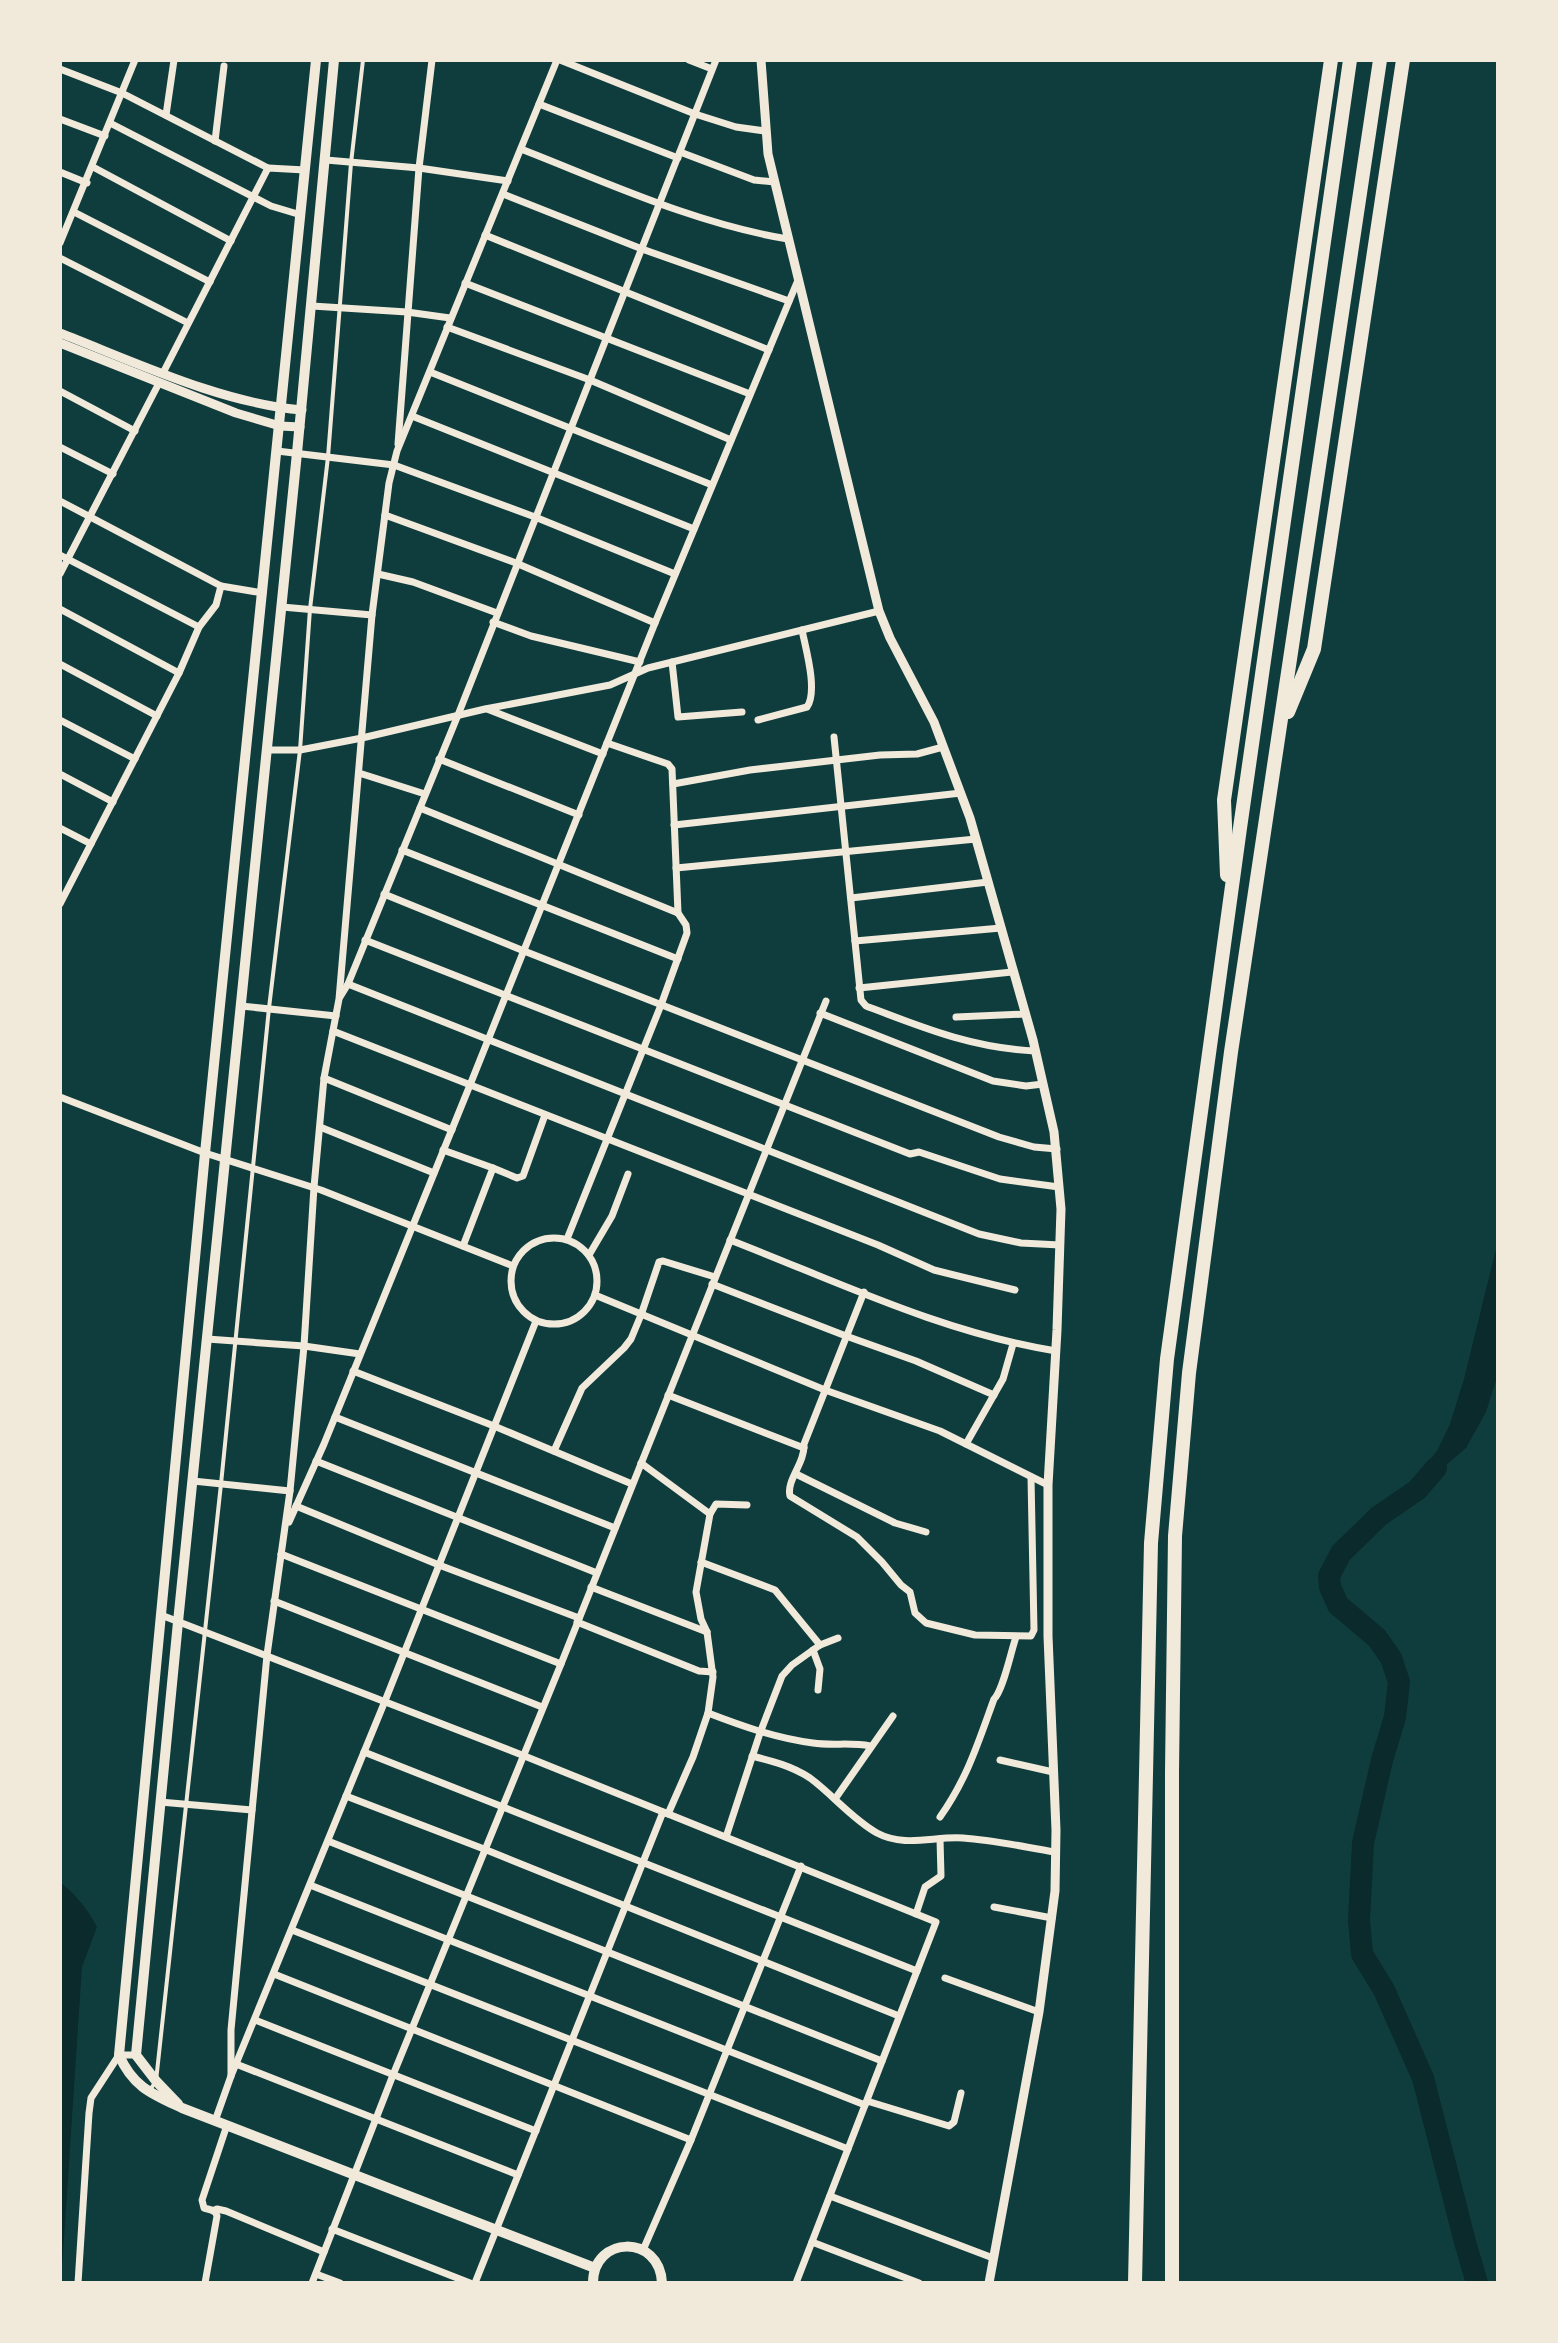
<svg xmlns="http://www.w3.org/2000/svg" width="1558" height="2343" font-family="Lato,sans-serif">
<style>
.water{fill:#0a2a2b}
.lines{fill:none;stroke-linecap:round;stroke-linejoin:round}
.river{stroke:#0a2a2b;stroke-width:22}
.service{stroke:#f1e9da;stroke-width:4}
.minor{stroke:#f1e9da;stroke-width:7}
.tertiary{stroke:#f1e9da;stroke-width:9}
.secondary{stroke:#f1e9da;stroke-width:10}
.motorway{stroke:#f1e9da;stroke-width:14}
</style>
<rect width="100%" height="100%" fill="#0f3d3e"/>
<!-- water -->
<g class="water">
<path d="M1498,1228V1374L1486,1412L1466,1448L1417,1490L1423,1470L1438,1449L1450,1424L1464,1379L1496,1249Z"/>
<path d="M60,1882C76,1895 87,1908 97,1927L82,1967L61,2283Z"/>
</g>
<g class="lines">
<!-- river -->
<path class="river" d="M1436,1468L1417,1490L1379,1516L1341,1553L1329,1576L1330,1587L1338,1605L1377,1638L1391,1658L1399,1682L1395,1717L1382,1760L1363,1843L1359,1920L1362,1954L1384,1990L1423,2078L1465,2242L1477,2283"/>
<!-- service -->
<path class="service" d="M150,2090L156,2081L221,1484L269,1008L300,750L310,609L328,457L351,163L363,60"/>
<!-- minor -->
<g class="minor">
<path d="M560,60L695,114L736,127L765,131"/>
<path d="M689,60L712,69"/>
<path d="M60,69L122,93L268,168"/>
<path d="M539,104L678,158"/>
<path d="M166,115L174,60"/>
<path d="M60,119L105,136"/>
<path d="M110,123L271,206L301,215"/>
<path d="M215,141L224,66"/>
<path d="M521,149C608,183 696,224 788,239"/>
<path d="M680,152L754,180L775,182"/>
<path d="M326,160L419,168L508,181"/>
<path d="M93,167L231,241"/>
<path d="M60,172L87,183"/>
<path d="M503,194L642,249L789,301"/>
<path d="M74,212L210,282"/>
<path d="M485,235L769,350"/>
<path d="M60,243L135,60"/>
<path d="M60,258L188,323"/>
<path d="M465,283L750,394"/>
<path d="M312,306L407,312L450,318"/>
<path d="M447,327L590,380L731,440"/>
<path d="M430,372L712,485"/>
<path d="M163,373L268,168L305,170"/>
<path d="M60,391L135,431"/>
<path d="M412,416L694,529"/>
<path d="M398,444L419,168L432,60"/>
<path d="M60,447L113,474"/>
<path d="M277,451L394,465L535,517L675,574"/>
<path d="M60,501L221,586L263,593"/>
<path d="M385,515L516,563L655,623"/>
<path d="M60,555L199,627"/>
<path d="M60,574L159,383"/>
<path d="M378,574L413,582L497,613"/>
<path d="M282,607L372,615"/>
<path d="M60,609L179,673"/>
<path d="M493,622L531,636L640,662"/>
<path d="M672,662L678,717L742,712"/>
<path d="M60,664L157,716"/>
<path d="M487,709L603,754"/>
<path d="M60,720L135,759"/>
<path d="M758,720L807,707C818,691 806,650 802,630"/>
<path d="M834,737L861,1000L866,1006C924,1028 972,1048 1035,1051"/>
<path d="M607,743L668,764L672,769L678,913"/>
<path d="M267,750H300L362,738L485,709L610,685L648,668L879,611"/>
<path d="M439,759L579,815"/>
<path d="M359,773L425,794"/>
<path d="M60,774L113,802"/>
<path d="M673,784L750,770L880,755L917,754L943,747"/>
<path d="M420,808L678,913L686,925L687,933L661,1005L567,1239"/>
<path d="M674,825L961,793"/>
<path d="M60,828L91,844"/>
<path d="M402,850L678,959"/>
<path d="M676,868L976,839"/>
<path d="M384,894L524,951L999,1137L1034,1147L1057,1149"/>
<path d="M851,898L988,882"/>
<path d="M60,904L179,673L199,627L216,605L221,586"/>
<path d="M365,940L910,1154L919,1152L1000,1179L1059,1187"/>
<path d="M855,941L1001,928"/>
<path d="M348,984L979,1234L1021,1243L1060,1245"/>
<path d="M859,988L1012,972"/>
<path d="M340,997L348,984L458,715L716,60"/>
<path d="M241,1006L336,1016"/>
<path d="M820,1013L993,1081L1026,1086L1043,1084"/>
<path d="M956,1017L1025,1014"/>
<path d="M333,1031L878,1245L934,1270L1015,1290"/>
<path d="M324,1078L452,1130"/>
<path d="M60,1097L205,1153L321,1190L513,1266"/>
<path d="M320,1127L434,1173"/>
<path d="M443,1150L493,1168L463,1246"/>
<path d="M493,1168L517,1178L523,1176L545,1115"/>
<circle cx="554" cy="1281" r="43"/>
<path d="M730,1240C836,1281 943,1333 1056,1351"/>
<path d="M589,1255L612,1216L628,1174"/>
<path d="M712,1284L846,1336L916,1361L994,1395"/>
<path d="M864,1292L804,1444C805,1464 786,1480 790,1496L857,1537L882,1562L901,1585L910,1592L915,1613L926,1623L975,1635L1031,1636L1034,1630L1031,1477"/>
<path d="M595,1295L825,1390L940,1431L1048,1485"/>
<path d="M207,1339L304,1346L360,1354"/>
<path d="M353,1371L494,1426L632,1484"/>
<path d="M668,1395L804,1448"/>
<path d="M335,1417L615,1528"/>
<path d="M966,1444L1003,1379L1013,1344"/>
<path d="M554,1451L582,1388L624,1348L631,1339L641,1315L659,1262L663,1261L715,1277"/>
<path d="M316,1461L597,1573"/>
<path d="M641,1463L710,1514"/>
<path d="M796,1474L895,1523L926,1532"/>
<path d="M193,1481L290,1491"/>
<path d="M296,1506L439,1565L579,1618"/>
<path d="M289,1522L324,1444L470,1085L655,623L798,280"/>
<path d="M281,1554L561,1664"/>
<path d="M701,1562L775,1590L820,1645"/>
<path d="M591,1587L707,1632"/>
<path d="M274,1601L542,1707"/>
<path d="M161,1615L522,1755L936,1922L796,2283"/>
<path d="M577,1622L699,1671L713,1672"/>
<path d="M813,1650L820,1669L818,1690"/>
<path d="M708,1713C742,1726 775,1738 813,1743C832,1746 851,1742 870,1746"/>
<path d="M364,1752L917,1971"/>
<path d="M752,1756C772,1761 792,1766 810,1778C833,1795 852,1819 877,1833C905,1848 934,1836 963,1838C994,1840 1024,1847 1055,1852"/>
<path d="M1000,1760L1053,1772"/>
<path d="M346,1796L484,1849L899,2016"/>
<path d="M835,1799L893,1716"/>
<path d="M160,1802L252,1810"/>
<path d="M668,1814L693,1757L708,1713L713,1677L707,1632L701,1619L696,1592L710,1514L716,1504L747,1505"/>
<path d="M940,1817C967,1779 978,1743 994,1699C1003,1691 1011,1651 1016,1637"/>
<path d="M726,1837L760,1733L782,1676L792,1665L820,1645L838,1638"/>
<path d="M328,1841L882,2061"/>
<path d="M310,1885L865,2105"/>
<path d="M994,1907L1052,1918"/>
<path d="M916,1914L925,1887L941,1876L940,1839"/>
<path d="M292,1930L848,2149"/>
<path d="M274,1974L691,2140"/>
<path d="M945,1978L1039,2012"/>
<path d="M255,2020L536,2131"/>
<path d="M236,2064L518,2175"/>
<path d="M231,2076V2030L267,1655L290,1491L304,1346L314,1187L324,1078L339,999L372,615L389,483L397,451L557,60"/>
<path d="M867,2101L949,2126L954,2122L961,2093"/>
<path d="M215,2121L231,2076L385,1701L536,1321"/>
<path d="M830,2196L993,2258"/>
<path d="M213,2211L217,2209L226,2211L324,2252"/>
<path d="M332,2229L470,2283"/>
<path d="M812,2242L919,2283"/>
<path d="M643,2250L691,2140L801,1866"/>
<path d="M316,2274L340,2283"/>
<path d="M78,2283L89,2113L91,2098L119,2055H136"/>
<path d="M205,2283L217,2216L215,2211L204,2208L202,2200L227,2125"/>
<path d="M312,2283L393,2075L561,1664L826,1001"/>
<path d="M475,2283L663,1812"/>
</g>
<!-- tertiary -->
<g class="tertiary">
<path d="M761,60L768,154L879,611L890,638L934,722L970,818L1033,1040L1054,1132L1061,1209L1057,1330L1048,1485V1636L1056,1830L1055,1891L1039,2012L989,2283"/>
<path d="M60,333C135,362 221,403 302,410"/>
<path d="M60,343L236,413L280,426L300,427"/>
</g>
<!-- secondary -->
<g class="secondary">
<path d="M316,60L205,1153L119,2055C133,2087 152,2094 182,2108L595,2268"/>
<path d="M178,2104L156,2081L136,2055L178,1622L297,453L334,60"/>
<path d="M593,2283C593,2235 660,2234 662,2283"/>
</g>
<!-- motorway -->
<g class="motorway">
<path d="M1288,712L1314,649L1403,60"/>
<path d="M1227,875L1224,800L1331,60"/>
<path d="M1135,2283L1151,1543L1167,1359L1240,828L1350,60"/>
<path d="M1172,2283V1771L1175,1536L1189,1373L1231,1052L1380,60"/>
</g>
</g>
<!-- border -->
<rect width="1558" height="2343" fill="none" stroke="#f1e9da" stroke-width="124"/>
</svg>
